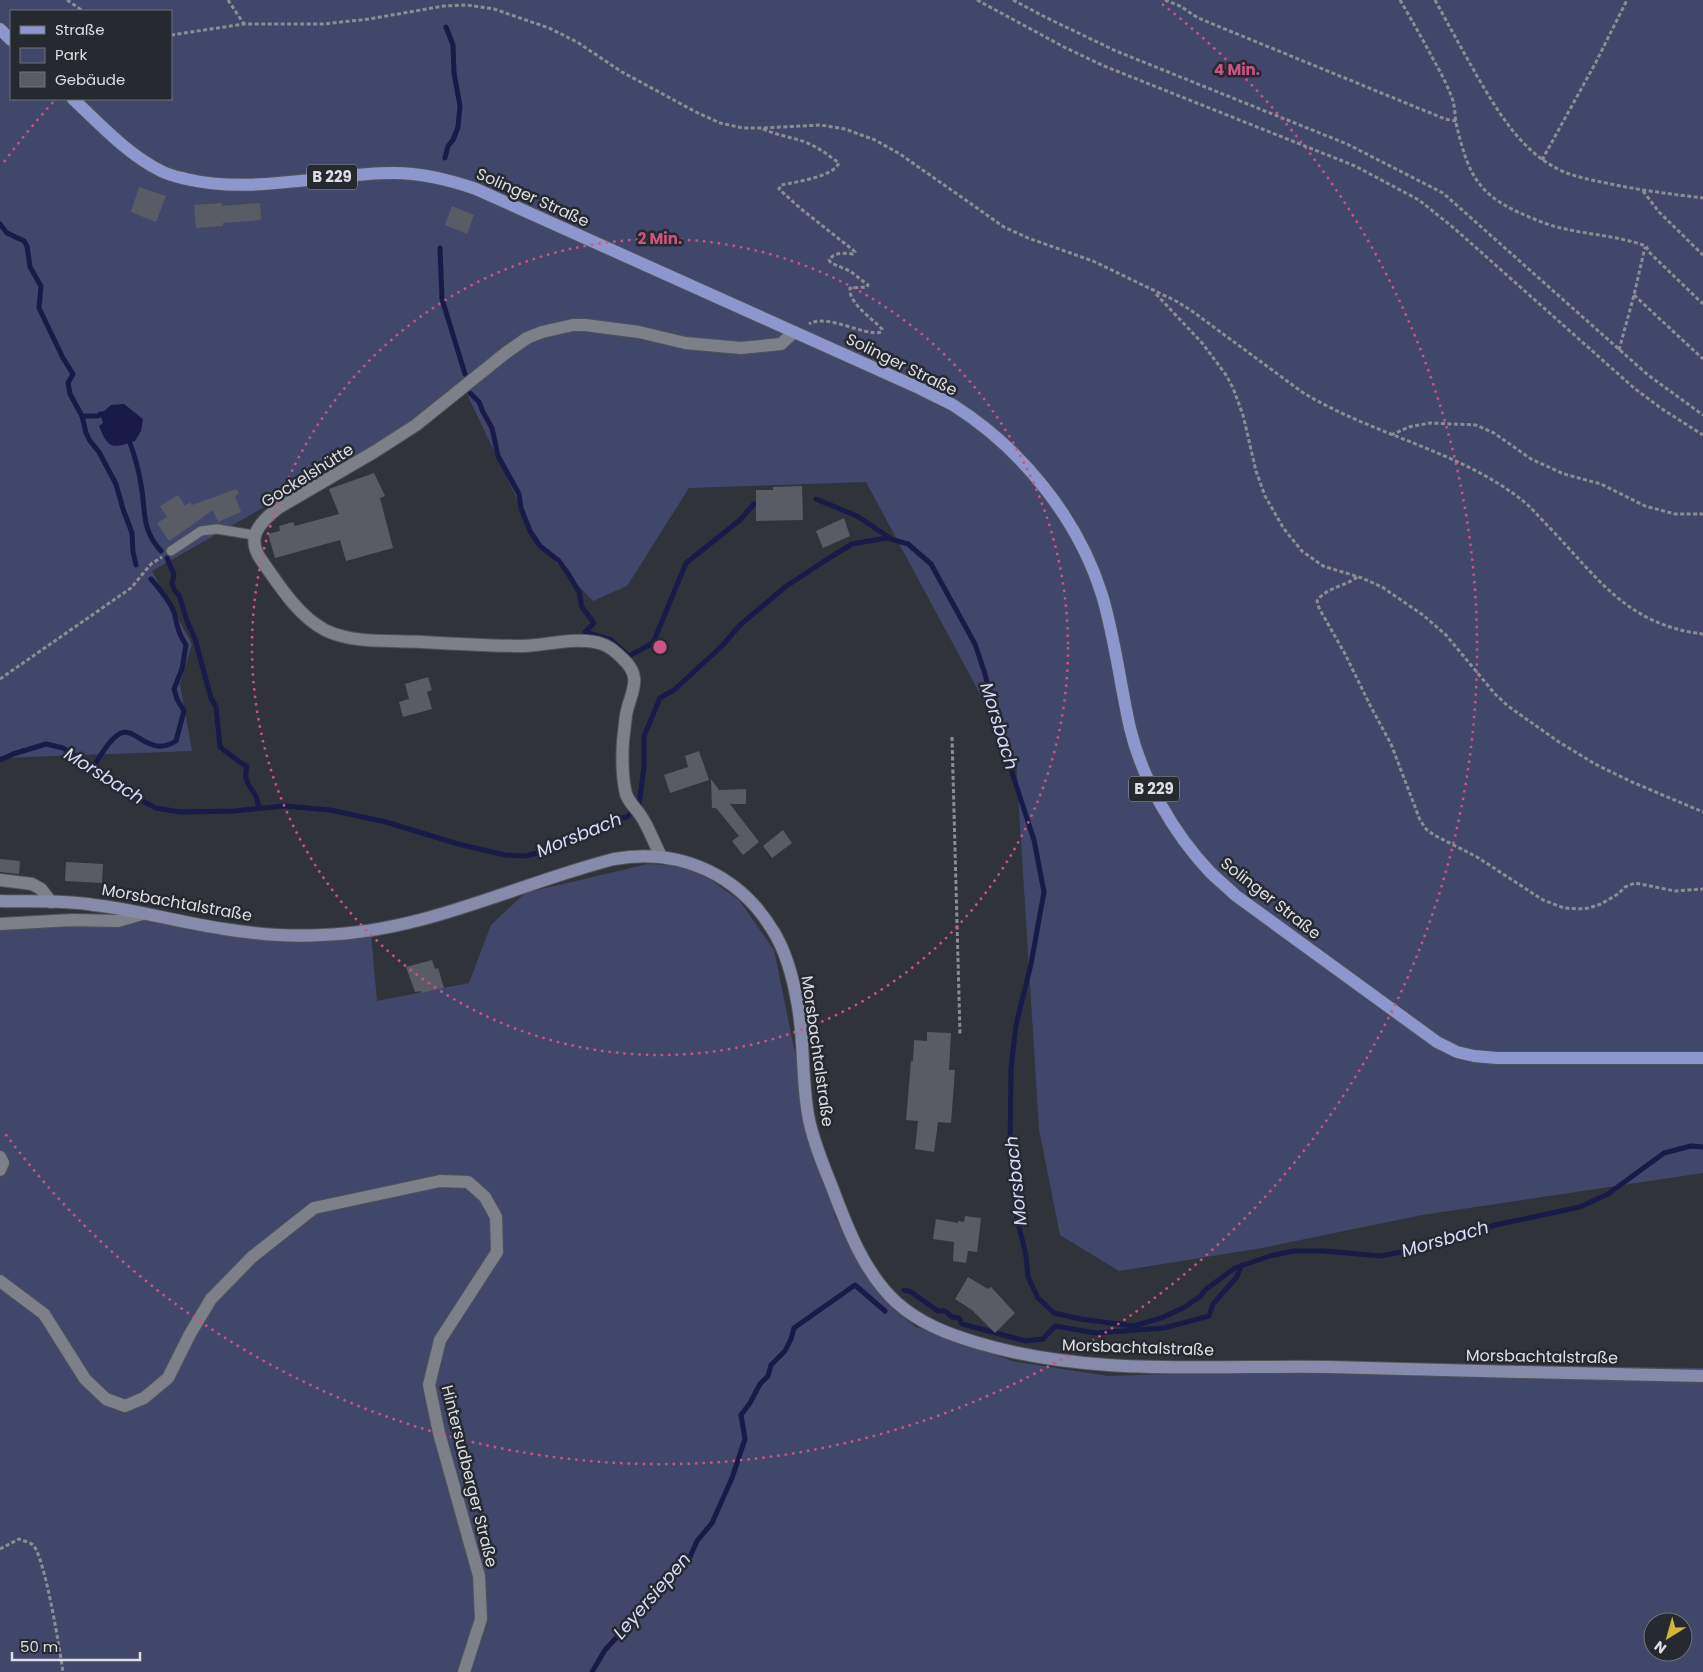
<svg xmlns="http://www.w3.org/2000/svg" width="1703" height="1672" font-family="Poppins,sans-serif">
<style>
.green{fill:#41476b;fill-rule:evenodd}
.water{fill:#181a47}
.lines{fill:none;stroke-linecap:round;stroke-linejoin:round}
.stream{stroke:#181a47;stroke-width:5}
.building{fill:#5a5c65}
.service-casing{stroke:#505258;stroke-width:11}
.minor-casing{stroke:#505258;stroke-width:14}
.secondary-casing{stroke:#505258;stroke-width:14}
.primary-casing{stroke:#505258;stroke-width:14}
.path{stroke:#8c8d93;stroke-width:3;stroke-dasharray:4 2.5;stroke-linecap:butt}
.service{stroke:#7e8089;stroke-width:9}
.minor{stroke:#7e8089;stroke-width:12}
.secondary{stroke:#868bab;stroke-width:12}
.primary{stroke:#8e97cd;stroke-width:12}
.ring{fill:none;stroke:#ca5484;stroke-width:2.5;stroke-dasharray:2.5 5}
.labels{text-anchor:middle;stroke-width:5;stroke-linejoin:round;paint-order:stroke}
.shield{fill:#272930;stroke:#a7a8ae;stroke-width:1}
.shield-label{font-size:15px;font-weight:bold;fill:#dedfe4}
.street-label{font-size:16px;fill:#dedfe4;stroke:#272930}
.water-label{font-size:18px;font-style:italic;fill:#d5dcfc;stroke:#272930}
.centre{fill:#ca5484;stroke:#272930;stroke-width:2.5}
.ring-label{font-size:15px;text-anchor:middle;font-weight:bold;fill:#ca5484;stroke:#272930;stroke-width:5;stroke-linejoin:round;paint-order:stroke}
</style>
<rect width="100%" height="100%" fill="#31333a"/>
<!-- green -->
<g class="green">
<path d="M0,0H1703V1173L1422,1215L1262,1248L1119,1271L1060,1235L1039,1129L1016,761L866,482L689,488L627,586L593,601L539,545L466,392L152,571L192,644L180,684L192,751L0,758ZM11,11H171V99H11Z"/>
<path d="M648,864L681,866L711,880L739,900L774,950L794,1048L835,1217L865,1269L893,1309L916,1327L936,1333L1012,1361L1108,1376L1248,1371L1330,1364L1703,1368V1672H0V920L158,916L283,934L371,935L377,1001L469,983L491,925L525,893ZM1653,1622H1683V1652H1653Z"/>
</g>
<!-- water -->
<path class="water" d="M124,404L143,419L141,431L135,441C112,449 108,449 99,426L103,423L101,417L98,416V412L104,411L111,405Z"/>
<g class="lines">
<!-- stream -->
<g class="stream">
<path d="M445,158L448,146L453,140L458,127L460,106L454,73L453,45L446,27"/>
<path d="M0,224L7,233L24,241L27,246L30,267L41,286L39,308L63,358L73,374L68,383L70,394L82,416L86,433L90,441L99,452L116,484L123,509L132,533L133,552L136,565"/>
<path d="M440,248L442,299L465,374"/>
<path d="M470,393L479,402L483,412L492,428L498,456L519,494L521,508L530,531L540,546L559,561L569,575L579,592L582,607L594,623L585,632L611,640L629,656L653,643L686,563L740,520L754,504"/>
<path d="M82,416H98"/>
<path d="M130,443C135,457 139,470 141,485C146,512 141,529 161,551"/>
<path d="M816,499L857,516L890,538"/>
<path d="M167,558L174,575L172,583L174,590L179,595L187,621L195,639L211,698L216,707L220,747C228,753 238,762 247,766C244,780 247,782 254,793C257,797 258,803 259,808"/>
<path d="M0,760L13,754L46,744L63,748L97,770L131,795L156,808L180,812L234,811L284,806L330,810L386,822L458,844L505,855L525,856L546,851L617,819L627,817L639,805L644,767V736L660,698L674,690L722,646L740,625L785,587L826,560L852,544L887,538L908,544L931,564L975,644L985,674L995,717L1005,751L1034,840L1044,892L1031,964L1016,1025L1011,1069L1010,1150L1016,1213L1026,1256L1028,1277L1038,1298L1054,1313L1080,1319L1134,1326L1161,1318L1183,1308L1201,1296L1205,1290L1235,1268L1270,1256L1294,1251H1324L1380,1256L1418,1249L1495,1225L1580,1207L1608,1194L1664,1153L1691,1146L1703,1147"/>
<path d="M93,767C100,757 109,739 121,733C136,727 149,758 176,741L184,711L177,699L174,689L182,669L186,645C178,633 177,625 174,612C170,602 158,587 151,579"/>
<path d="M904,1290L911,1292L938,1311H945L952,1317L959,1318L962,1324L1026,1341L1043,1339L1055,1326L1096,1333L1164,1328L1209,1316L1213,1304L1236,1278L1242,1265"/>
<path d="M592,1672L605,1650L641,1611L652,1593L667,1576L690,1557L697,1541L712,1523L732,1478L745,1439L741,1415L750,1403L760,1384L768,1376L771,1365L785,1351L791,1339L794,1328L855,1285L885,1311"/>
</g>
</g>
<!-- building -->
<g class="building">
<path d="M139,187L166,196L156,222L131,212Z"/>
<path d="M222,203V206L260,203L261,220L223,223V226L196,228L194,205Z"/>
<path d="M452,206L474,215L467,234L445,225Z"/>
<path d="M374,473L385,496L380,498L393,548L346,561L340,540L275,558L268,534L280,531L279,526L293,522L295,526L339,514L329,489Z"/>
<path d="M802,486L803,520L756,521V490H773V487Z"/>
<path d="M236,489L239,493L235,496L241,512L218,522L213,510L169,541L157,523L167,517L160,506L178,495L185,506L190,502L192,505Z"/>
<path d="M844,518L850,536L823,548L816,531Z"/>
<path d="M428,677L432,690L427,692L432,709L403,717L399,702L409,699L405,684Z"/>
<path d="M699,751L709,780L670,793L664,775L688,767L685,756Z"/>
<path d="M711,779L719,790L746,789V804H730L759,842L743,855L732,841L739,836L716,808H712Z"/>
<path d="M783,830L792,843L772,858L763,846Z"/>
<path d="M0,859L20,861L19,874L0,872Z"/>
<path d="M66,862L103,864L102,883L65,881Z"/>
<path d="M432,960L435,969L438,968L444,988L421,993V991L415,992L406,967Z"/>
<path d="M927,1032L951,1033L949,1070H955L951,1123L938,1122L934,1152L915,1149L918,1121L906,1120L911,1061H913L914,1040L927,1041Z"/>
<path d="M965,1216L981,1218L977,1252L968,1251L966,1263L953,1261L954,1242L933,1239L936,1219L958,1223V1221L964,1222Z"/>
<path d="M968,1277L988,1289L991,1287L1015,1313L995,1333L972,1310L955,1299Z"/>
</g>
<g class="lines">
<defs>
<path id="service" d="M171,551L201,531L217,529L254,535"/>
<g id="minor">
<path d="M661,856C654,843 649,828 641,816C636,808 629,803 626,794C622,778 622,758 623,741C624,733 625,723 626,715C630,693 644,678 623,659C618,654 610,646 602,644C581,636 547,645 524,646C490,646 456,644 422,642C391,640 353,644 325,630C298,616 279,585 262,561C245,538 259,523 278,508L374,452L416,425L507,352L527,338L542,332L573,325H585L639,332L685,343L741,348L781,344L794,332"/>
<path d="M0,880L32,884L41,889L51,902"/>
<path d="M0,924L72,920L118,921L142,914"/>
<path d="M0,1157L3,1163L0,1170"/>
<path d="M0,1281L44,1314L85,1379L106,1399L125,1406L144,1398L168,1378L190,1334L211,1299L252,1257L314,1208L440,1181L468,1182L485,1197L496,1217L497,1252L440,1340L429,1385L439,1433L479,1576L481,1619L464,1672"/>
</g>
<path id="secondary" d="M0,901C31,902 63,900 94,905C138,910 181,923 224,929C256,934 290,937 322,935C425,932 516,884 614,859C680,847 741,875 775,934C787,955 793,978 797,1001C805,1040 801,1081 809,1120C814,1143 823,1165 832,1187C847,1227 864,1273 897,1303C921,1324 948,1334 978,1343C1092,1377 1212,1365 1329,1367C1454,1370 1578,1374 1703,1376"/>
<g id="primary">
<path d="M0,29L11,40"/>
<path d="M73,99C100,124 127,154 161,171C169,175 178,177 186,179C254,195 325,173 394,173C422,173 450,180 476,189L919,388C930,394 942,399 953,405C1021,448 1078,518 1102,595C1115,638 1120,684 1130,728C1142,779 1174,834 1210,872C1218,880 1227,887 1235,895L1437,1042L1457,1052L1474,1056L1497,1058H1703"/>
</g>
</defs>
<!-- service casing -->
<use href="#service" class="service-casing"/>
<!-- minor casing -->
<use href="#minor" class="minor-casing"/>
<!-- secondary casing -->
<use href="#secondary" class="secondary-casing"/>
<!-- primary casing -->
<use href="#primary" class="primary-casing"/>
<!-- path -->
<g class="path">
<path d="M67,0L83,11"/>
<path d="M228,0L244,24"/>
<path d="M977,0L1064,47L1104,66L1355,166L1419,200L1455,229L1634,388L1662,409L1703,435"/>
<path d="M1013,0L1045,17L1116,51L1347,144L1443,193L1648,375L1703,415"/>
<path d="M1165,0L1180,6L1198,18L1445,119L1456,121"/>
<path d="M1400,0C1413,22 1425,44 1437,66C1443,77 1449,89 1453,101C1455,108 1455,116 1456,123C1470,183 1481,198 1539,221C1573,235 1611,233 1646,246L1649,252L1703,304"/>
<path d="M1435,0C1449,26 1463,51 1477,76C1499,113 1521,152 1562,171C1576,177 1591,180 1606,183C1638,190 1670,194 1703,198"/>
<path d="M171,35L244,24H323L369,19L444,6L467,5L494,9L549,28L577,42L622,72L696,112L720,123L743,128H762L821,125L845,129L875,140L900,154L1004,227L1028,238L1093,261L1176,301L1192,311L1302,392C1372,435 1458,450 1522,500C1532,508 1540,518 1549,527C1598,578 1627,625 1703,634"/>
<path d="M763,129C776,135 791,137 805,142C818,147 828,155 839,163C833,177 795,182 781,185L779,189L800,208L853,250L855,252L853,254C844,253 834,252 829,260L831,263L850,271L868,285L867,287L850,288C848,303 873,319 882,329L881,332C865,337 828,313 809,324"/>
<path d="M1542,160L1596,62L1627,0"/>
<path d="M1643,191L1659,212L1703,255"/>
<path d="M1156,294L1203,344L1226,375L1233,388L1243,415L1256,471L1265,496L1284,529L1302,551L1323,566L1362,578L1382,587L1423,615L1446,635L1495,694L1508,706L1559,742L1595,764L1632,782L1703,812"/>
<path d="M1634,295L1703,359"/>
<path d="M1619,350L1634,295L1645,247"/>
<path d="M1391,435L1409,427L1430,423L1476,425L1494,433L1531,459L1564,474L1601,484L1645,506L1675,514H1703"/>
<path d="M1357,577C1346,586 1325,588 1317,601L1319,608L1345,654L1371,707L1391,744L1420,820L1426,829L1434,835L1477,857L1543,900L1564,908L1578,909L1589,908L1601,904L1618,894L1625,887L1635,883L1675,891L1703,889"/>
<path d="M0,679L131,588L151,564L162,557"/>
<path d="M952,737L960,1034"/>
<path d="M0,1549L19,1539C23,1541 30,1542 33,1545C45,1557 60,1651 63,1672"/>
</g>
<!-- service -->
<use href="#service" class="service"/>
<!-- minor -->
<use href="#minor" class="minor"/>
<!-- secondary -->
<use href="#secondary" class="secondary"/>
<!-- primary -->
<use href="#primary" class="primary"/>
</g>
<!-- distance rings -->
<g class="ring">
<circle cx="660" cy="647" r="408"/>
<path d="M4 162A816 816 0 0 1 54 101M1162 4A816 816 0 1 1 4 1132"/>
</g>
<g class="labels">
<!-- shield labels -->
<g class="shield">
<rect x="307" y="164.5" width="50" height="25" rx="4"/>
<rect x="1129" y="776.5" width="50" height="25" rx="4"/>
</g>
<g class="shield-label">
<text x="332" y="182">B 229</text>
<text x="1154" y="794">B 229</text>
</g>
<!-- street labels -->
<g class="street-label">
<text transform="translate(533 197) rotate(24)" y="6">Solinger Straße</text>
<text transform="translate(902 364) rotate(26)" y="6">Solinger Straße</text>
<text transform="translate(307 475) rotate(-32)" y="6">Gockelshütte</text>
<text transform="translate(1271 898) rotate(38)" y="6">Solinger Straße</text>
<text transform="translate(177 902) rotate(10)" y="6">Morsbachtalstraße</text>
<text transform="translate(818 1051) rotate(82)" y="6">Morsbachtalstraße</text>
<text transform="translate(1138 1347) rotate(2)" y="6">Morsbachtalstraße</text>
<text transform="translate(1542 1356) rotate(1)" y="6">Morsbachtalstraße</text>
<text transform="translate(470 1476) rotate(76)" y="6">Hintersudberger Straße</text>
</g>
<!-- water labels -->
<g class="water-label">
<text transform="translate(999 726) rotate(73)" y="6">Morsbach</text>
<text transform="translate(104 776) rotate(32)" y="6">Morsbach</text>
<text transform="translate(579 835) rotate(-22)" y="6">Morsbach</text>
<text transform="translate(1016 1181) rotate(-96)" y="6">Morsbach</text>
<text transform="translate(1445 1239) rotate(-16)" y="6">Morsbach</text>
<text transform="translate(652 1596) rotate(-49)" y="6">Leyersiepen</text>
</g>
</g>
<circle cx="660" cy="647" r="8" class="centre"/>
<g class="ring-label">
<text x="1237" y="75">4 Min.</text>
<text x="660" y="244">2 Min.</text>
</g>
<!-- legend -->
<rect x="10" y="10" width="162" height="90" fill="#272930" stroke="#707278"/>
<rect x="20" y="26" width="25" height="8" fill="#8e97cd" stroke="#707278"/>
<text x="55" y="35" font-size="15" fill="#dedfe4">Straße</text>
<rect x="20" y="48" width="25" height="15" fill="#41476b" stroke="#707278"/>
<text x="55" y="60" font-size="15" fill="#dedfe4">Park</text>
<rect x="20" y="72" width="25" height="15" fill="#5a5c65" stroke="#707278"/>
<text x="55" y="85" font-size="15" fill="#dedfe4">Gebäude</text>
<!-- north arrow -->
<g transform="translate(1668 1637) rotate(217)"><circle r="24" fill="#272930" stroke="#707278"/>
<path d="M0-4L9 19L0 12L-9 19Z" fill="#d2b635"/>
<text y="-8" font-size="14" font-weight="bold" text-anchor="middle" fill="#dedfe4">N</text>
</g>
<!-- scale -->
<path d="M12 1652v8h128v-8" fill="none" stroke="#dedfe4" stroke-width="2.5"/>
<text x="20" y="1652" font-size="15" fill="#dedfe4" stroke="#272930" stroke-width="4" paint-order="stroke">50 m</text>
</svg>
